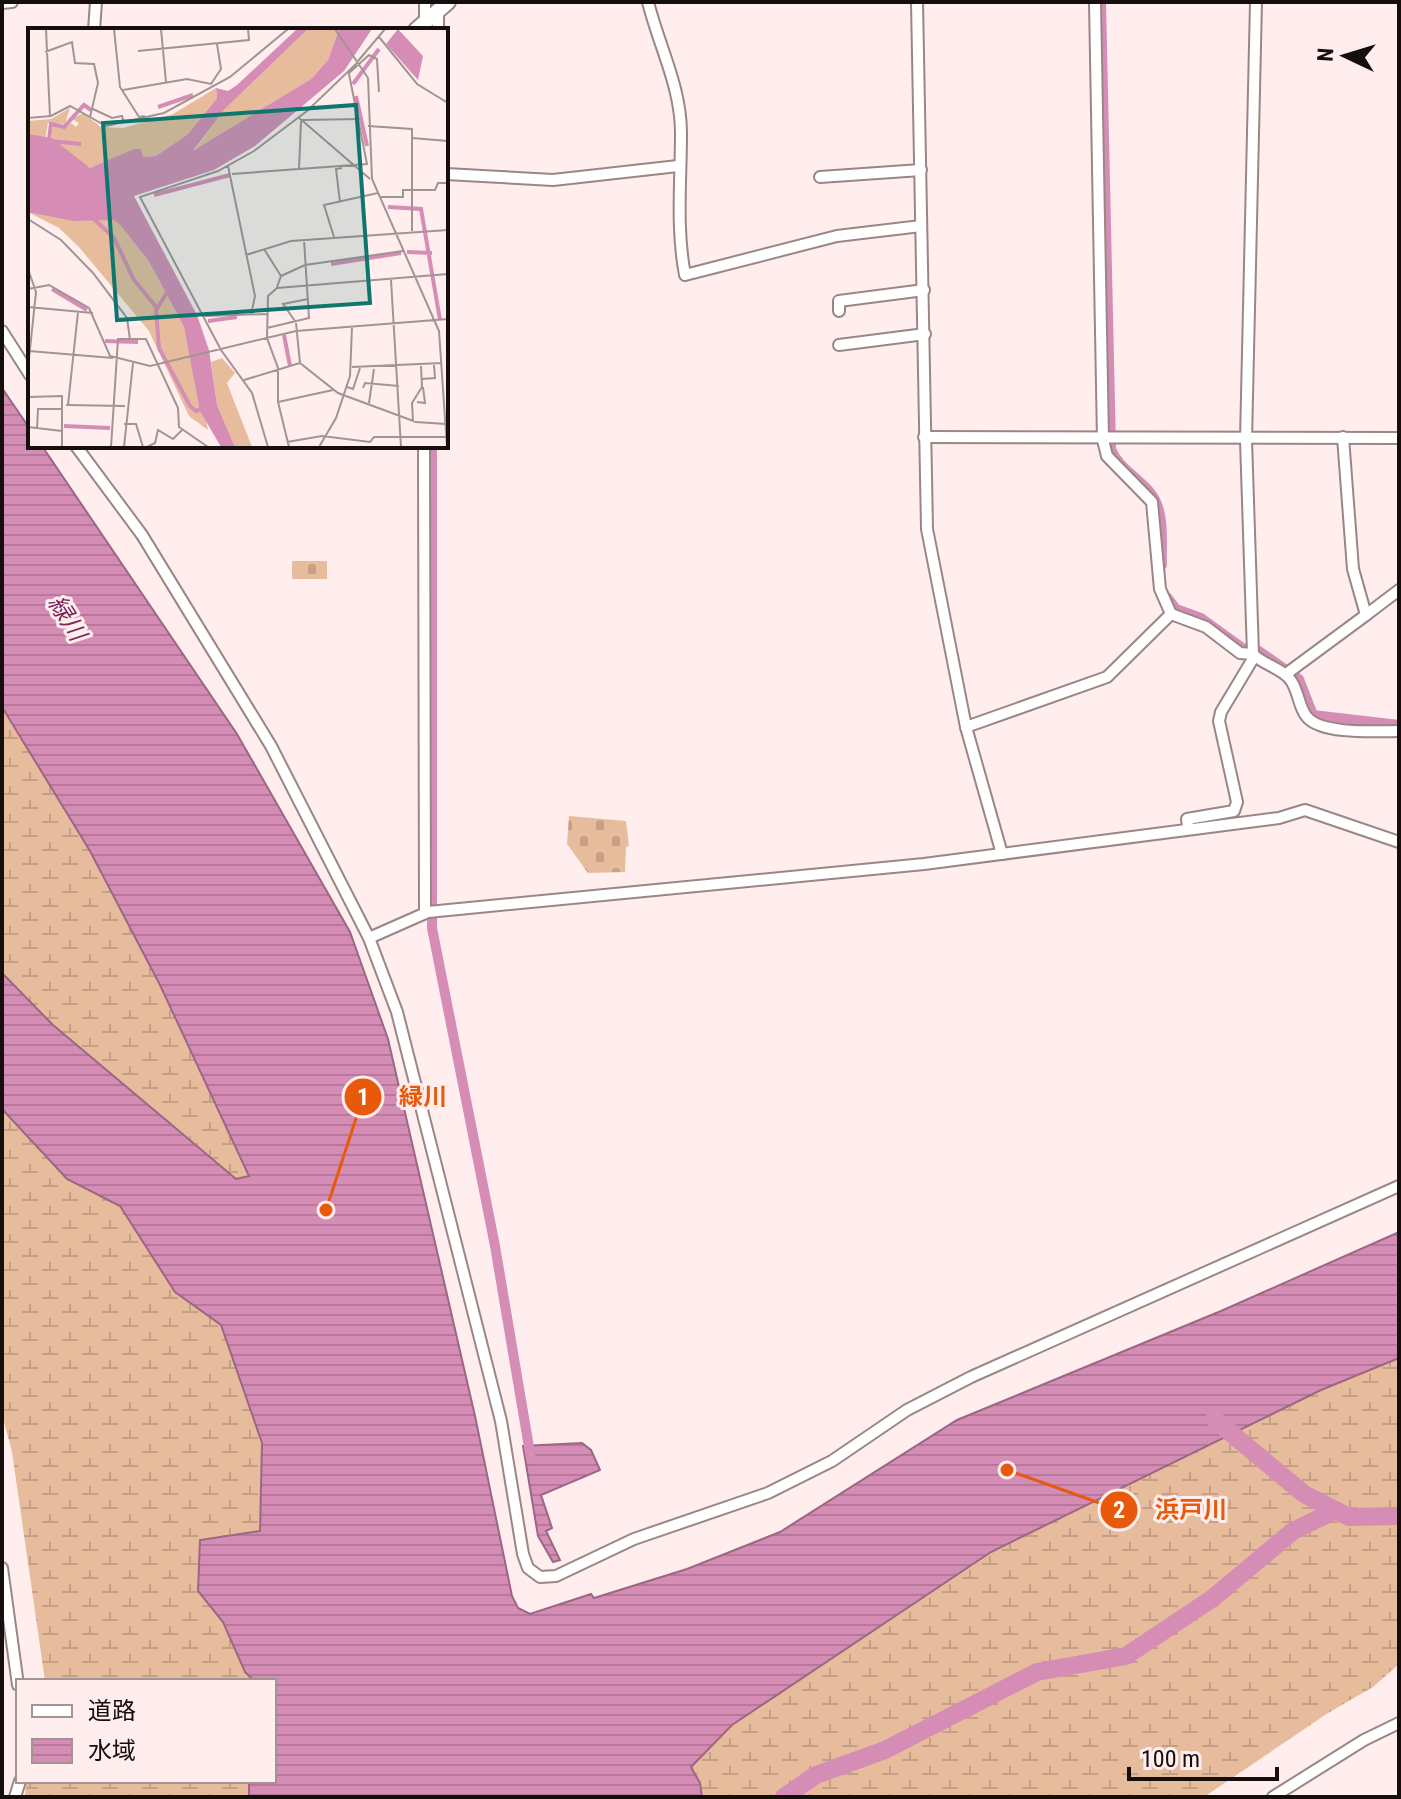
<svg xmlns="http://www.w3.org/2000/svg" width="1401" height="1799" font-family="'Roboto Condensed','Noto Sans JP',sans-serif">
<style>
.wetland{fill:url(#wetland-marsh)}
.cemetery{fill:url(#cemetery-stones)}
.water{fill:url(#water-rules);stroke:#9b6783;stroke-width:2}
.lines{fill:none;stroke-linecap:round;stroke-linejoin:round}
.canal{stroke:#d58db6;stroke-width:10}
.river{stroke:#d58db6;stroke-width:18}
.street-casing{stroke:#998786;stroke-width:14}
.secondary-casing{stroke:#998786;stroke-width:18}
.street{stroke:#fff;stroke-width:10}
.secondary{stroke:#fff;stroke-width:14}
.labels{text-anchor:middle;stroke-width:6;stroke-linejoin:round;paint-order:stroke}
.water-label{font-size:24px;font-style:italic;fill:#7a265c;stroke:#ffeeed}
.inset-river{fill:none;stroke:#d58db6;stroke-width:4}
.inset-road{fill:none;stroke:#a19493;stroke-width:2}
.view{fill:#0f766e;fill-opacity:0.15;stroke:#0f766e;stroke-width:4}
.inset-edge{fill:none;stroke:#140e0d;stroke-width:4}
.leader{fill:none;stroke:#e8590c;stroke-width:3}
.callout-dot{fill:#e8590c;stroke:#ffeeed;stroke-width:3}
.mark-label{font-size:24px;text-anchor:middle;font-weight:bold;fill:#fff}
.callout-label{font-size:24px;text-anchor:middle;font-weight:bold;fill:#e8590c;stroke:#ffeeed;stroke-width:6;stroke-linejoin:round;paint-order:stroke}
</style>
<defs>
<pattern id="wetland-marsh" width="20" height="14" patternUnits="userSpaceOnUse" patternTransform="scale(2)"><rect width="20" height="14" fill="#e7bc9d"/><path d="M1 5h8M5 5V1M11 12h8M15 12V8" fill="none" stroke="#c5a086"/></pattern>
<pattern id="cemetery-stones" width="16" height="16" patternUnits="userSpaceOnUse" patternTransform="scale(2)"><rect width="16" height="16" fill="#e7bc9d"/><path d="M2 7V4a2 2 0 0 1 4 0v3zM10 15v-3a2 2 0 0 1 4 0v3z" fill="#c5a086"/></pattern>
<pattern id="water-rules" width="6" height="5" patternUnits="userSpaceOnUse" patternTransform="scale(2)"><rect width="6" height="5" fill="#d58db6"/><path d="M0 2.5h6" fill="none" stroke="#b6789b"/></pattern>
</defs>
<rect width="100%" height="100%" fill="#ffeeed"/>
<!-- wetland -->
<g class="wetland">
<path d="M2,708L90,851L160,985L249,1177L236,1180L53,1025L2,973Z"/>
<path d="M2,1109L67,1179L120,1206L175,1292L221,1325L262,1443L260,1531L200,1540L198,1591L223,1622L245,1672L254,1681H45L12,1452L2,1414Z"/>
<path d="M1399,1358V1664L1373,1687L1328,1713L1204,1797H658L732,1725L991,1552L1321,1390Z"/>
<path d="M26,1781H253L249,1784V1797H25Z"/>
</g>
<!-- cemetery -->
<g class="cemetery">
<rect x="292" y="561" width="35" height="18"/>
<path d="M569,816L626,821L629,846L626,847L625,872L588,873L567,844Z"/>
</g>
<!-- water -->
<g class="water">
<path d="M2,388L30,429V446H42L237,734L350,932L388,1039L475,1416L512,1596L518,1608L530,1614L591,1594L594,1598L687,1569L780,1532L957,1420L1221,1311L1399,1232V1358L1321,1390L991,1552L732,1725L691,1767L700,1783L702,1797H249V1784L253,1781H274V1681H254L245,1672L223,1622L198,1591L200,1540L260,1531L262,1443L221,1325L175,1292L120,1206L67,1179L2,1109V973L53,1025L236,1179L249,1176L160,985L90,851L2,707Z"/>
<path d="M582,1443L591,1450L600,1470L541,1495L552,1528L546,1531L560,1560L553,1562L538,1536L523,1446Z"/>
</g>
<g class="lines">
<!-- canal -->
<g class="canal">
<path d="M1101,2L1111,449C1118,467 1136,476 1149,491C1166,510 1161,541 1162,565"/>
<path d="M432,446V928L495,1246L531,1459"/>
<path d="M1167,597L1176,609L1201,618L1244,649"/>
<path d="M1259,651L1299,679L1313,715L1399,725"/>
</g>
<!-- river -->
<g class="river">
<path d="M1214,1419L1304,1494L1349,1517L1399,1516"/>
<path d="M784,1797L816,1775L885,1750L1037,1672L1126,1656L1213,1598L1293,1531L1336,1510"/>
</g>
<defs>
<g id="street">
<path d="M425,2V24"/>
<path d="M648,2C659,46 681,87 681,133C681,181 676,228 685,275L837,236L921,226"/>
<path d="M917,2L927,529L966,727L1002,854"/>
<path d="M1095,2L1103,440L1107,456L1152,502L1160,589L1171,614"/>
<path d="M1256,2L1246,440L1253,654C1262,664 1279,667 1289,678C1299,689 1298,707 1307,717C1322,735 1378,731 1399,731"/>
<path d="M2,3L12,2"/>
<path d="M438,11V30"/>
<path d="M94,30L96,2"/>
<path d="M446,174L553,180L678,166"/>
<path d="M820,177L921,170"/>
<path d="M839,311V301L924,290"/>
<path d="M2,331L30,375"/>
<path d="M839,345L925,334"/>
<path d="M924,437L1399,438"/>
<path d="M1343,437L1353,569L1366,615L1399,590"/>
<path d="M76,446L142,535L271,746L369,938L397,1012L501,1421L523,1554L528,1568L540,1577L556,1576L634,1539L768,1493L832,1461L907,1410L971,1377L1399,1186"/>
<path d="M424,446L425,913"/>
<path d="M1286,674L1366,615"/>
<path d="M966,727L1107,677L1171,614L1206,627L1240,653L1253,654"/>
<path d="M1188,827L1187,819L1234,811L1237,802L1219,721L1221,712L1254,657"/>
<path d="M369,938L428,912L924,864L1279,818L1305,810L1399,842"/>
<path d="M2,1568L18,1685"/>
<path d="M15,1797L20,1781"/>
<path d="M1273,1797L1364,1740L1399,1723"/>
</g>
<path id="secondary" d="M416,30L448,2"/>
</defs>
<!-- street casing -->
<use href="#street" class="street-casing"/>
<!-- secondary casing -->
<use href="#secondary" class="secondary-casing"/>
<!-- street -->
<use href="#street" class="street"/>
<!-- secondary -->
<use href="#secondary" class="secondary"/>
</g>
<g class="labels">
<!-- water labels -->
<g class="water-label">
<text transform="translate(67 618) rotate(58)" y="8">緑川</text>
</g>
</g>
<!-- overview -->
<g transform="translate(28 28)">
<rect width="420" height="420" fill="#ffeeed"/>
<path d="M280,1H311L300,32L283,51L165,124L197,81ZM188,60L189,70L160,106L128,128L115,129L113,121L62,140L23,116L25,96L34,101L43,95L48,99L51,95L44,91L55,85L73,99L95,100L145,86ZM42,80L37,96L20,95L17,112L0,109V93L23,91ZM0,184H78L92,197L120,232L156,299L180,402L161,388L121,303L51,219L31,200ZM194,330L207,345L199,355L224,419H207L189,377L183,334Z" fill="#e7bc9d"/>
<path d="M269,1H280L197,81L165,123L283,51L300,32L311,1H344L316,43L227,118L186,142L106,168L169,287L181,322L189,377L207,419H193L172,383L156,299L120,232L92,197L86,192L45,193L0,184V106L24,110L62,140L106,121H113L115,129L128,128L160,106L189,70L188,60L200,63L209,57ZM370,1L395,28L390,52L358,16Z" fill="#d58db6"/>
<path class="inset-river" d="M325,56L351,21M328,68L339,118M130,79L165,67M21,111L23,96L36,99L56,77L63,82M22,113L53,116M126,167L202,147M360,179L393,181L412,292M66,191L86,210L106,252L129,280M379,224L404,225M303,236L373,225M142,260L128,282L131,320L162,378L168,383L175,380M24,261L59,282M180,293L209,289M256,307L262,338M77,313L110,314M36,398L82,400"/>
<path class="inset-road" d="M18,1L22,89M86,1L92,59L111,89L117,88M133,1L138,54M307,1L340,50L344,151L411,303L419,419M351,9L389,56L420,75M110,23L221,12L220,1M17,24L44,14L47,35L66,36L70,55L62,89M330,33L357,1M320,46L341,27L349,31L351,64M95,62L159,51L183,56L193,41L189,16M65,81L84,90L94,88L96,95M270,89L342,151M0,90L23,88L42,78L78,98L136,85L202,49L260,1M274,92L332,91M340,98L384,101V203M384,110L420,113M200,138L227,268L223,287M271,141L273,93M204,146L339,136L321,46M381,162H407L410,155H420M353,169H375V162H381M312,174L308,141L314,140M0,191L33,212L65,245L99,290L102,312M306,209L296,177L350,165M236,221L253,248L249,259M218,227L263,213L420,202M0,241L8,264L0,340M253,248L277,237L375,223M363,252L373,419M0,261L21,257L61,280L82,328L122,338L268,303L420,291M0,279L65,285M177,288L239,286M267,293L255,276L280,271M268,295L272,335L310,365L388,394L418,396M239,300L281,290L276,212M1,323L85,330M324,339L414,335M393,351L407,350L406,337M216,352L272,335M319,359L325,361L332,340M335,360L337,355L371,358M0,369L34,368V419M250,374L305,362M389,374L397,375L395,359M341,375L346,341M38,377L97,378M40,377L50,284M385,393L384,375L394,359L393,338M96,396H108L115,419M0,399L34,403M9,401L10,381H34M259,414L294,408L342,414L346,409H419M83,419L90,311H118L150,380L151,399L180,419M96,419L105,335M119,419L127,415L130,402L145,411L154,402M240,419L224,365L193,322L112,169L190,143L226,123L279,83L330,34M261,419L250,374V340L239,310L240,268L249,260L420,246M291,419L308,390L322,348L324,299"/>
<path class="view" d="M328,77L342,275L89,292L75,95Z"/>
<rect width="420" height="420" class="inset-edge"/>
</g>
<!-- callouts -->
<path class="leader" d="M326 1210L363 1097M1007 1470L1119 1510"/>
<g class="callout-dot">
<circle cx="326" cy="1210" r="8"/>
<circle cx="1007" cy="1470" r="8"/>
<circle cx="363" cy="1097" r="20"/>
<circle cx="1119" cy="1510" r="20"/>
</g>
<g class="mark-label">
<text x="363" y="1105">1</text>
<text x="1119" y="1518">2</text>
</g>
<g class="callout-label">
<text x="423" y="1105">緑川</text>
<text x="1191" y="1518">浜戸川</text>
</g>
<!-- border -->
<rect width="1401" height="1799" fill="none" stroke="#140e0d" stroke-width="8"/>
<!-- legend -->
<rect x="16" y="1679" width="260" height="104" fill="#ffeeed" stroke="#a19493" stroke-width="2"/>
<rect x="32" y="1705" width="40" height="12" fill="#ffffff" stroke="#a19493" stroke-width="2"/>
<text x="88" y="1719" font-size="24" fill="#140e0d">道路</text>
<rect x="32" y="1739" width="40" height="24" fill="url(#water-rules)" stroke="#a19493" stroke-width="2"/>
<text x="88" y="1759" font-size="24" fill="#140e0d">水域</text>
<!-- north arrow -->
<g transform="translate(1345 56) rotate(274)" stroke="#ffeeed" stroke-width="6" paint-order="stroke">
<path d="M0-6L14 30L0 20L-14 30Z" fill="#140e0d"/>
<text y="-12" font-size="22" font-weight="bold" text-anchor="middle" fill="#140e0d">N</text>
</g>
<!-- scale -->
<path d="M1129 1767v12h148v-12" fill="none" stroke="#140e0d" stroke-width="4"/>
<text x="1141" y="1767" font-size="24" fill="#140e0d" stroke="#ffeeed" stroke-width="6" paint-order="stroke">100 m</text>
</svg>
